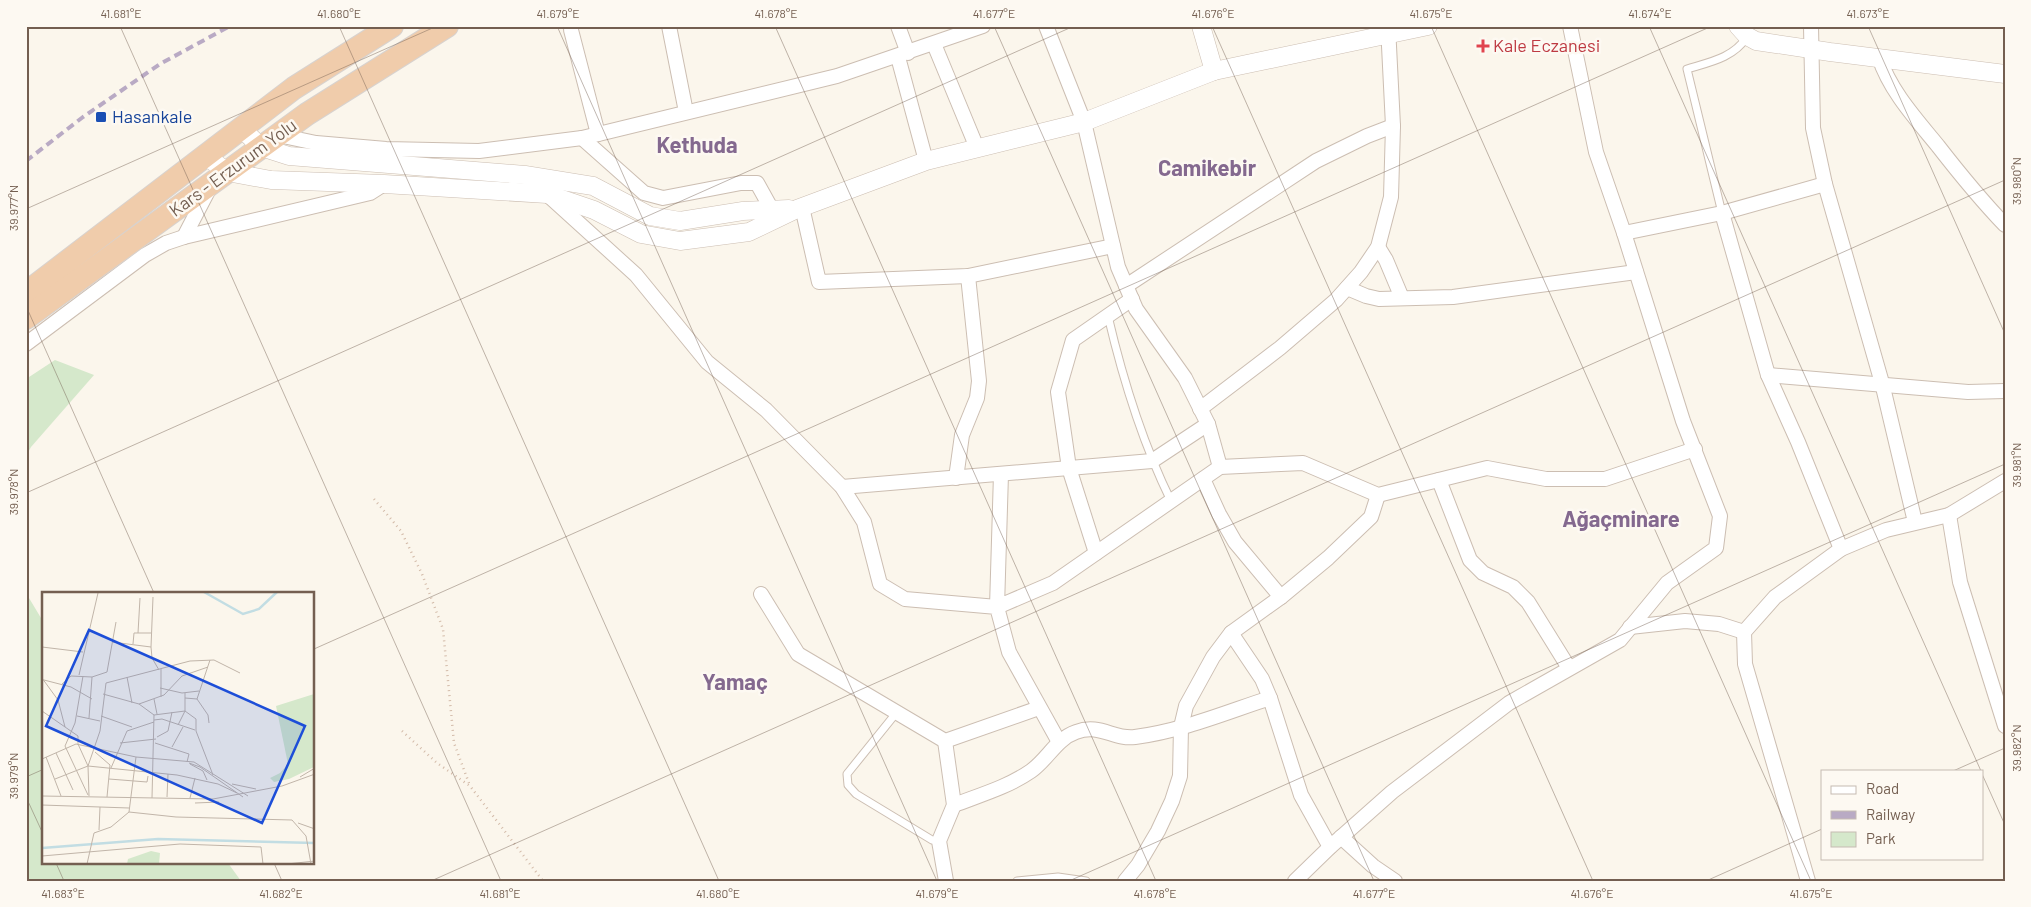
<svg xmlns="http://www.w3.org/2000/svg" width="2031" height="907" font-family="Barlow,sans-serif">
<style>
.green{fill:#d5e8cb}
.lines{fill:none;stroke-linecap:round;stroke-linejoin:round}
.service-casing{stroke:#ccbeb2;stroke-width:9}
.minor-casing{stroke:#ccbeb2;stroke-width:16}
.tertiary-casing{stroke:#ccbeb2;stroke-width:19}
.trunk-casing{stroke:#d8d2ce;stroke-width:24}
.path{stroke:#d3bba9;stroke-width:2.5;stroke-dasharray:1 4;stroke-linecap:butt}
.service{stroke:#fff;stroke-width:7}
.minor{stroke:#fff;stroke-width:14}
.tertiary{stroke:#fff;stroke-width:18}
.trunk{stroke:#f0ccab;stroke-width:22}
.rail{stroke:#b9aac4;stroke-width:4;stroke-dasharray:8 5;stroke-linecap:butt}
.ticks{fill:none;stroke:#745f51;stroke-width:1;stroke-opacity:0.45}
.health-dot{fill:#e0444e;stroke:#fdf9f2;stroke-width:2}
.transit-dot{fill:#1a4fb4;stroke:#fdf9f2;stroke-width:2}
.labels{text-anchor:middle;stroke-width:5;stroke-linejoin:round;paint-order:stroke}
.health-label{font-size:18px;fill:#be3a42;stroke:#fdf9f2;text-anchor:start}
.transit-label{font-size:18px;fill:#164399;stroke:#fdf9f2;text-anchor:start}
.street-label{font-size:18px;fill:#745f51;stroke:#fdf9f2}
.district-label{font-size:22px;font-weight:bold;fill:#84698f;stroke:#fdf9f2}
.inset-river{fill:none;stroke:#c2dde3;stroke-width:2.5}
.inset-road{fill:none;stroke:#c1b5a9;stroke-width:1}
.view{fill:#1d4ed8;fill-opacity:0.15;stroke:#1d4ed8;stroke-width:2.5}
.inset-edge{fill:none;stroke:#745f51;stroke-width:2.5}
.neatline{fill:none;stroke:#745f51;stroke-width:2}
.ticks-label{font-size:12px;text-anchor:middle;fill:#745f51}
</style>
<rect width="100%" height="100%" fill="#fbf6ec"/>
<!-- green -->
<g class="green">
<path d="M55,360L94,375L31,447L26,456V379Z"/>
<path d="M26,593L44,623V863H228L241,881H26Z"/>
</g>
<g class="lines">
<defs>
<g id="service">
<path d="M1722,213L1687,69C1710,62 1733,58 1747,37"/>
<path d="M1108,316C1123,380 1142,442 1171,501"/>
<path d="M897,712L847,774L848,785L856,794L932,840L939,841"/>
<path d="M1017,881L1058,877L1086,881"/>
</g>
<g id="minor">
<path d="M669,26L686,112"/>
<path d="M898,26L908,53"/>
<path d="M1046,26L1084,122L1118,267L1136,309L1185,378L1208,424L1220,467"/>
<path d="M1811,26L1813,128L1825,184L1882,383L1915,522"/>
<path d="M571,30L598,134"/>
<path d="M934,44L977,148"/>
<path d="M898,57L926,161"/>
<path d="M1879,57C1890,91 1916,119 1938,146C1959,173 1981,200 2005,225"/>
<path d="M278,135L316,143L386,149L479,151L582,138L837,76L983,26"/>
<path d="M582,138L644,193L663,198L741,183H757L772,210"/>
<path d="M549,196L636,275L707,362L766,410L842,487L864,522L880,584L905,599L997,607L1009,652L1059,742"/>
<path d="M802,207L819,282L968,276L1113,246"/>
<path d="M1722,213L1768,375L1798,442L1841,549L1775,597L1744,632L1745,664L1808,881"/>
<path d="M1624,233L1722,213L1825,184"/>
<path d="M184,237L208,191"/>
<path d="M1378,247L1386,260L1402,298"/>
<path d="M1126,286L1316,161L1367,136L1393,126"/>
<path d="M1347,288L1366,296L1379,299L1453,297L1636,272"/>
<path d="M26,344L145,255L166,243L184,237L370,193L384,184"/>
<path d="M1768,375L1968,392L2005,391"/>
<path d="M1200,409L1280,348L1336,300L1361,272L1378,247L1391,197L1393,126L1388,26"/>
<path d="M1001,474L997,607L1053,583L1220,467L1303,463L1378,495L1487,468L1546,479H1605L1695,449"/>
<path d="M956,478L962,435L977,398L979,381L968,276"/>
<path d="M1203,479L1219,514L1235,542L1281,597"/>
<path d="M1439,480L1470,560L1483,573L1513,587L1528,602L1569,668"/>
<path d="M842,487L1152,461L1208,424"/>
<path d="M1949,515L1960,582L2005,726"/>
<path d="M1841,549L1886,530L1949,515L2005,481"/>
<path d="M1096,553L1069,468L1058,392L1073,340L1132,299"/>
<path d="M761,594L798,654L945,741L1039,708"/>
<path d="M1630,627L1685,621L1719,624L1744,632"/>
<path d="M1231,633L1262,679L1270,698L1301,795L1330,847"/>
<path d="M945,741L954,805L939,841L946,881"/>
<path d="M954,805C980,795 1008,787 1031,771C1048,759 1056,739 1076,732C1100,723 1114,740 1135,737C1182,731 1227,712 1270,698"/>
<path d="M1341,837L1373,866L1395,881"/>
<path d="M1125,881L1138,865L1158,831L1172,801L1180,776L1181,727L1186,706L1213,657L1231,633L1281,597L1328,558L1371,517L1378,495"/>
<path d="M1295,881L1330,847L1392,792L1509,703L1620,640L1667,583L1716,548L1720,516L1683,421L1624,233L1596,152L1570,26"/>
</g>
<g id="tertiary">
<path d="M1201,26L1214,71"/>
<path d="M1738,26L1747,36L1756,41L1830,52L2005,74"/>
<path d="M241,128L261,147L289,156L525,175L593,186L650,216L680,221L743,211L789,209"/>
<path d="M206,156L227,172L271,180L384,184L547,194L594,210L641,234L680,241L749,232L797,209L926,161L1084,122L1214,71L1428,26"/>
</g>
<g id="trunk">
<path d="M26,293L294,88L392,26"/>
<path d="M26,318L307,114L447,26"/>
</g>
</defs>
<!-- service casing -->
<use href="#service" class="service-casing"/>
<!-- minor casing -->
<use href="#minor" class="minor-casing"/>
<!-- tertiary casing -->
<use href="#tertiary" class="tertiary-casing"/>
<!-- trunk casing -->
<use href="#trunk" class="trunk-casing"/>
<!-- path -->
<g class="path">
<path d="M374,499L401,531L422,574L443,629L454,743L470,786"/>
<path d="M402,731L437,763L470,786L543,881"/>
</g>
<!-- service -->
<use href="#service" class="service"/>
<!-- minor -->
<use href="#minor" class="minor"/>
<!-- tertiary -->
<use href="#tertiary" class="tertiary"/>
<!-- trunk -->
<use href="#trunk" class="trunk"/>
<!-- rail -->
<path class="rail" d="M26,161L83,117L160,64L230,26"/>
</g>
<!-- ticks -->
<path class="ticks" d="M120,26L501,881M339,26L719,881M557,26L937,881M775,26L1156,881M994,26L1374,881M1212,26L1593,881M1431,26L1811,881M1649,26L1981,771M1868,26L2005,334M26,209L437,26M26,306L154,593M26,493L1074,26M314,649L1712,26M1953,771L2005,748M1982,774L2005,825M26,777L44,769M26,797L44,836M56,863L64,881M274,863L282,881M431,881L2005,180M1069,881L2005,464M1706,881L1822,829"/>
<!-- markers -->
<path class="health-dot" d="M1480.5 38.5h5v5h5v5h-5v5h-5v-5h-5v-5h5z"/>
<rect class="transit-dot" x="95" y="111" width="12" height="12" rx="2.5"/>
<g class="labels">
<!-- health labels -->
<g class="health-label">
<text x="1493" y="52">Kale Eczanesi</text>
</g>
<!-- transit labels -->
<g class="transit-label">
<text x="112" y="123">Hasankale</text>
</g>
<!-- street labels -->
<g class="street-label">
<text transform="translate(233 168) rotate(-36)" y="6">Kars - Erzurum Yolu</text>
</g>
<!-- district labels -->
<g class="district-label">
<text x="697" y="153">Kethuda</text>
<text x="1207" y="176">Camikebir</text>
<text x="1621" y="527">Ağaçminare</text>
<text x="735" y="690">Yamaç</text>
</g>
</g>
<!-- overview -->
<g transform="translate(42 592)">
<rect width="272" height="272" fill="#fbf6ec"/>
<path d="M272,102V175L247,187L232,190L228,186L238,181L246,172L234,114ZM109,259L118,261L117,272H85L86,267Z" fill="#d5e8cb"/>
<path class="inset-river" d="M162,0L201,22L217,17L235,0M0,256L116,247L273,251"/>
<path class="inset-road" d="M96,41L98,6M70,50L109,55L111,5M91,52L92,41H109M0,55L41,60M109,55L110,66L117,78M119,77V105M37,83L56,1M41,84L33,131L23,154L46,203M85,85L90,111M0,86L16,108L23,135M2,88L29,95L50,107M20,92L29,84L50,85M118,96L140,101L157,99M143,101V119L154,127V139L171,183M61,102L97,112L112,123L143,119L136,133M143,106L155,107L166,123L167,131M112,107L115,122M155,107L168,68M97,112L122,103L140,84L166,75M0,119L36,144V152L46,174L47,204M35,124L58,129M59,124L90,135M47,126L50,85L65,80L74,30M112,128L120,127L153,138M115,145L126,139L130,120M78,151L114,147M113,151L147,162L145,170M130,155L141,135M53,160L68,173L65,205M14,161L31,198M4,165L19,204M0,167L34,152L94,165L152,170L206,204M147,171L158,175L201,205M148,172L161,179L165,188M46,174L58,139L64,91L148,69L172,68L198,81M69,176L85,139L112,130M258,185L273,176M13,187L46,174L135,183L176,192L195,201M67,187L105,190L106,184M190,192L214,197M0,204L171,207L240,194L273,182M125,205L126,182M110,206L112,123M148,206L153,186M153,211L177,210M0,213L87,216M87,220L134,225L250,228L264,244L269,272M256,231L273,237M57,238L58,215M0,264L138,252L219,255L221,272M45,272L52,241L69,235L87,220L94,165M245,272L273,269"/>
<path class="view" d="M47,38L263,134L220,231L4,134Z"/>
<rect width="272" height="272" class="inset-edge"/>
</g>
<!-- border -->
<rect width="2031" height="907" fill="none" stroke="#fdf9f2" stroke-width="55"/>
<!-- legend -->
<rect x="1821" y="770" width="162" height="90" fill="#fdf9f2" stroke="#c6bbb2"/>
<rect x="1831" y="786" width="25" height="8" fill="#ffffff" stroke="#c6bbb2"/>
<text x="1866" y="794" font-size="15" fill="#745f51">Road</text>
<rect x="1831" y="811" width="25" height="8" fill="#b9aac4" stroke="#c6bbb2"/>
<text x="1866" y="820" font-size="15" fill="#745f51">Railway</text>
<rect x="1831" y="832" width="25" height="15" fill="#d5e8cb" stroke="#c6bbb2"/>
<text x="1866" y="844" font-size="15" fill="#745f51">Park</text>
<rect x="28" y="28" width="1976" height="852" class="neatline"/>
<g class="ticks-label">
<text x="121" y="18">41.681°E</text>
<text x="339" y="18">41.680°E</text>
<text x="558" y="18">41.679°E</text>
<text x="776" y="18">41.678°E</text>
<text x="994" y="18">41.677°E</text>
<text x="1213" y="18">41.676°E</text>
<text x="1431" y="18">41.675°E</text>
<text x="1650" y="18">41.674°E</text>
<text x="1868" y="18">41.673°E</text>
<text transform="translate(2017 181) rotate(-90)" y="4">39.980°N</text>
<text transform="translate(14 208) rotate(-90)" y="4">39.977°N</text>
<text transform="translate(2017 465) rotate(-90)" y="4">39.981°N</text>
<text transform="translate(14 492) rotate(-90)" y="4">39.978°N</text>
<text transform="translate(2017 748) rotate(-90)" y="4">39.982°N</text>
<text transform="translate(14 776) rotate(-90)" y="4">39.979°N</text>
<text x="63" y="898">41.683°E</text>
<text x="281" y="898">41.682°E</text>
<text x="500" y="898">41.681°E</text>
<text x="718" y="898">41.680°E</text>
<text x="937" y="898">41.679°E</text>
<text x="1155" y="898">41.678°E</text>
<text x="1374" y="898">41.677°E</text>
<text x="1592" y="898">41.676°E</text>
<text x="1811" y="898">41.675°E</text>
</g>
</svg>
